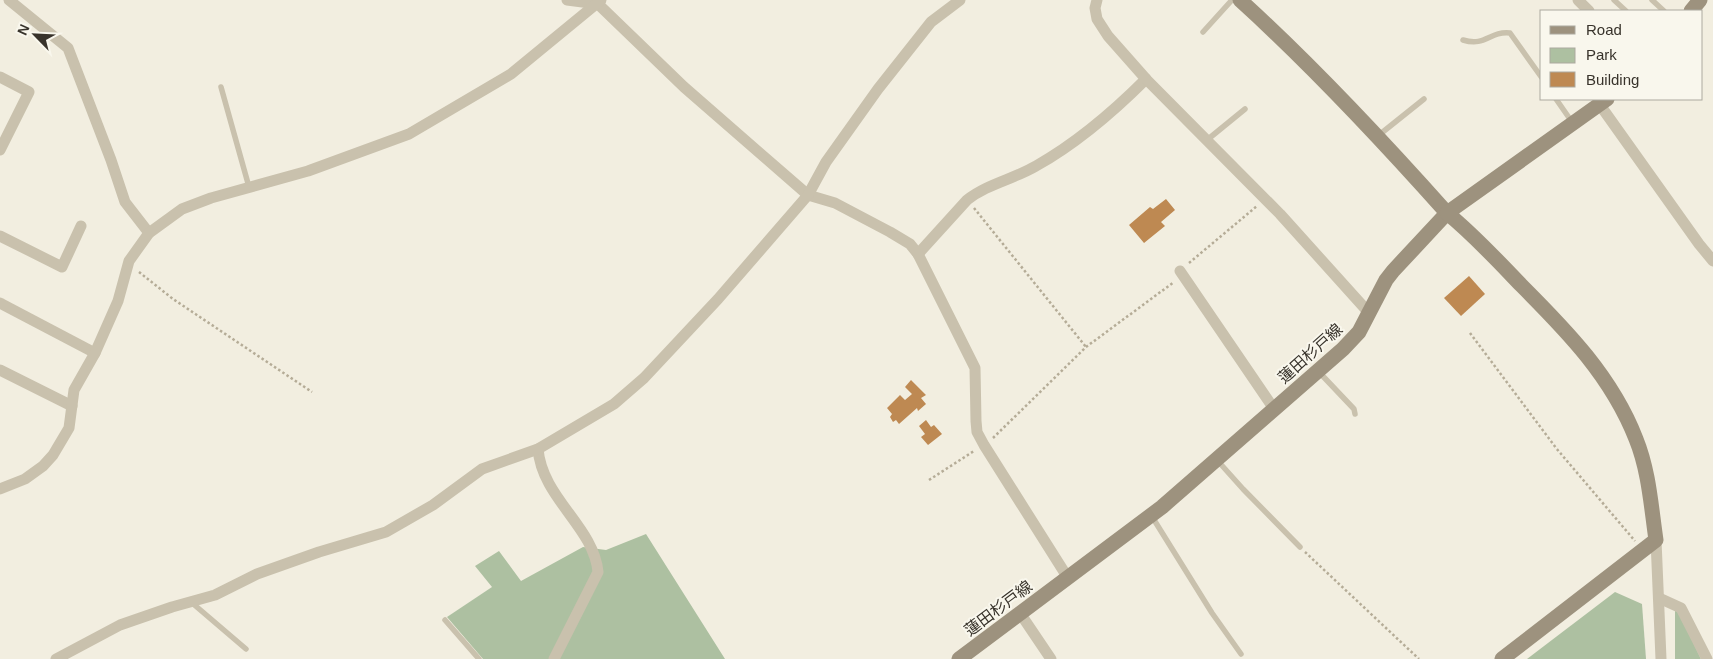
<svg xmlns="http://www.w3.org/2000/svg" width="1713" height="659" font-family="Arial,'Noto Sans JP',sans-serif">
<style>
.green{fill:#adc0a1}
.building{fill:#be8952}
.lines{fill:none;stroke-linecap:round;stroke-linejoin:round}
.path{stroke:#b5ac97;stroke-width:2.5;stroke-dasharray:2.5 2.5;stroke-linecap:butt}
.lane{stroke:#c9c1ad;stroke-width:5.5}
.street{stroke:#c9c1ad;stroke-width:11}
.secondary{stroke:#9d927e;stroke-width:15}
.labels{text-anchor:middle;stroke-width:4;stroke-linejoin:round;paint-order:stroke}
.street-label{font-size:16px;fill:#38332b;stroke:#f9f7ed}
</style>
<rect width="100%" height="100%" fill="#f2eee0"/>
<!-- green -->
<g class="green">
<path d="M646,534L725,659H483L447,617L492,587L475,566L499,551L521,581L583,547L606,550Z"/>
<path d="M1615,592L1642,604L1646,659H1527Z"/>
<path d="M1675,610L1678,611L1701,659H1675Z"/>
</g>
<!-- building -->
<g class="building">
<path d="M1166,199L1175,210L1161,222L1165,226L1144,243L1129,225L1150,207L1153,209Z"/>
<path d="M1469,276L1485,294L1461,316L1444,298Z"/>
<path d="M911,380L926,395L921,398L926,404L918,411L917,408L899,424L896,420L893,422L890,417L892,414L887,408L900,395L905,400L912,394L905,387Z"/>
<path d="M926,420L931,427L934,425L942,434L928,445L921,437L925,434L919,426Z"/>
</g>
<g class="lines">
<!-- path -->
<g class="path">
<path d="M974,208L1086,347"/>
<path d="M1189,263L1257,206"/>
<path d="M139,272L173,299L312,392"/>
<path d="M1470,333L1556,448L1635,541"/>
<path d="M993,438L1086,347L1174,282"/>
<path d="M929,480L974,451"/>
<path d="M1305,552L1419,659"/>
</g>
<!-- lane -->
<g class="lane">
<path d="M1614,0L1626,11"/>
<path d="M1652,0L1664,11"/>
<path d="M1203,32L1232,0"/>
<path d="M1463,40C1486,47 1489,31 1510,33L1542,78"/>
<path d="M221,87L249,187"/>
<path d="M1556,99L1572,122"/>
<path d="M1379,135L1424,99"/>
<path d="M1207,140L1245,109"/>
<path d="M1318,371L1354,409L1355,414"/>
<path d="M1217,460L1243,489L1300,547"/>
<path d="M1151,515L1212,613L1241,654"/>
<path d="M191,602L246,649"/>
<path d="M445,620L479,659"/>
</g>
<!-- street -->
<g class="street">
<path d="M9,0L68,48L111,160L125,202L149,233"/>
<path d="M567,0L598,4L684,87L808,195L835,203L890,232L910,244L918,254L967,200C987,184 1014,179 1036,166C1077,143 1113,112 1146,79"/>
<path d="M1097,0L1095,8L1097,19L1108,36L1146,79L1280,214L1370,314"/>
<path d="M1578,0L1589,11"/>
<path d="M0,77L29,92L0,150"/>
<path d="M1600,105L1699,244L1713,261"/>
<path d="M0,236L62,267L81,226"/>
<path d="M918,254L975,368L976,421L977,432L984,445L1068,578"/>
<path d="M1180,271L1274,409"/>
<path d="M0,303L95,353"/>
<path d="M0,370L72,406"/>
<path d="M538,449C542,498 594,527 598,572L554,659"/>
<path d="M0,489L25,479L43,466L53,455L69,428L74,390L95,353L118,301L129,261L149,233L182,209L211,198L308,171L409,134L511,74L601,0"/>
<path d="M1656,540L1661,659"/>
<path d="M1659,598L1681,608L1707,659"/>
<path d="M1020,613L1051,659"/>
<path d="M56,659L120,625L172,607L215,595L257,574L319,552L386,532L433,505L482,469L538,449L614,404L644,378L718,299L808,195L826,162L878,89L931,22L960,0"/>
</g>
<!-- secondary -->
<g class="secondary">
<path d="M1691,11L1700,0"/>
<path d="M959,659L1162,507L1343,349L1359,332L1386,280L1393,271L1447,213C1381,139 1314,67 1240,0"/>
<path d="M1502,659L1656,540C1651,506 1649,471 1636,439C1612,377 1567,331 1521,285C1497,260 1474,235 1447,213L1607,99"/>
</g>
</g>
<g class="labels">
<!-- street labels -->
<g class="street-label">
<text transform="translate(1310 353) rotate(-42)" y="6">蓮田杉戸線</text>
<text transform="translate(998 608) rotate(-37)" y="6">蓮田杉戸線</text>
</g>
</g>
<!-- legend -->
<rect x="1540" y="10" width="162" height="90" fill="#f9f7ed" stroke="#aca99f"/>
<rect x="1550" y="26" width="25" height="8" fill="#9d927e" stroke="#aca99f"/>
<text x="1586" y="35" font-size="15" fill="#38332b">Road</text>
<rect x="1550" y="48" width="25" height="15" fill="#adc0a1" stroke="#aca99f"/>
<text x="1586" y="60" font-size="15" fill="#38332b">Park</text>
<rect x="1550" y="72" width="25" height="15" fill="#be8952" stroke="#aca99f"/>
<text x="1586" y="85" font-size="15" fill="#38332b">Building</text>
<!-- north arrow -->
<g transform="translate(35 35) rotate(294)" stroke="#f9f7ed" stroke-width="4" paint-order="stroke">
<path d="M0-4L9 19L0 12L-9 19Z" fill="#38332b"/>
<text y="-8" font-size="14" font-weight="bold" text-anchor="middle" fill="#38332b">N</text>
</g>
</svg>
